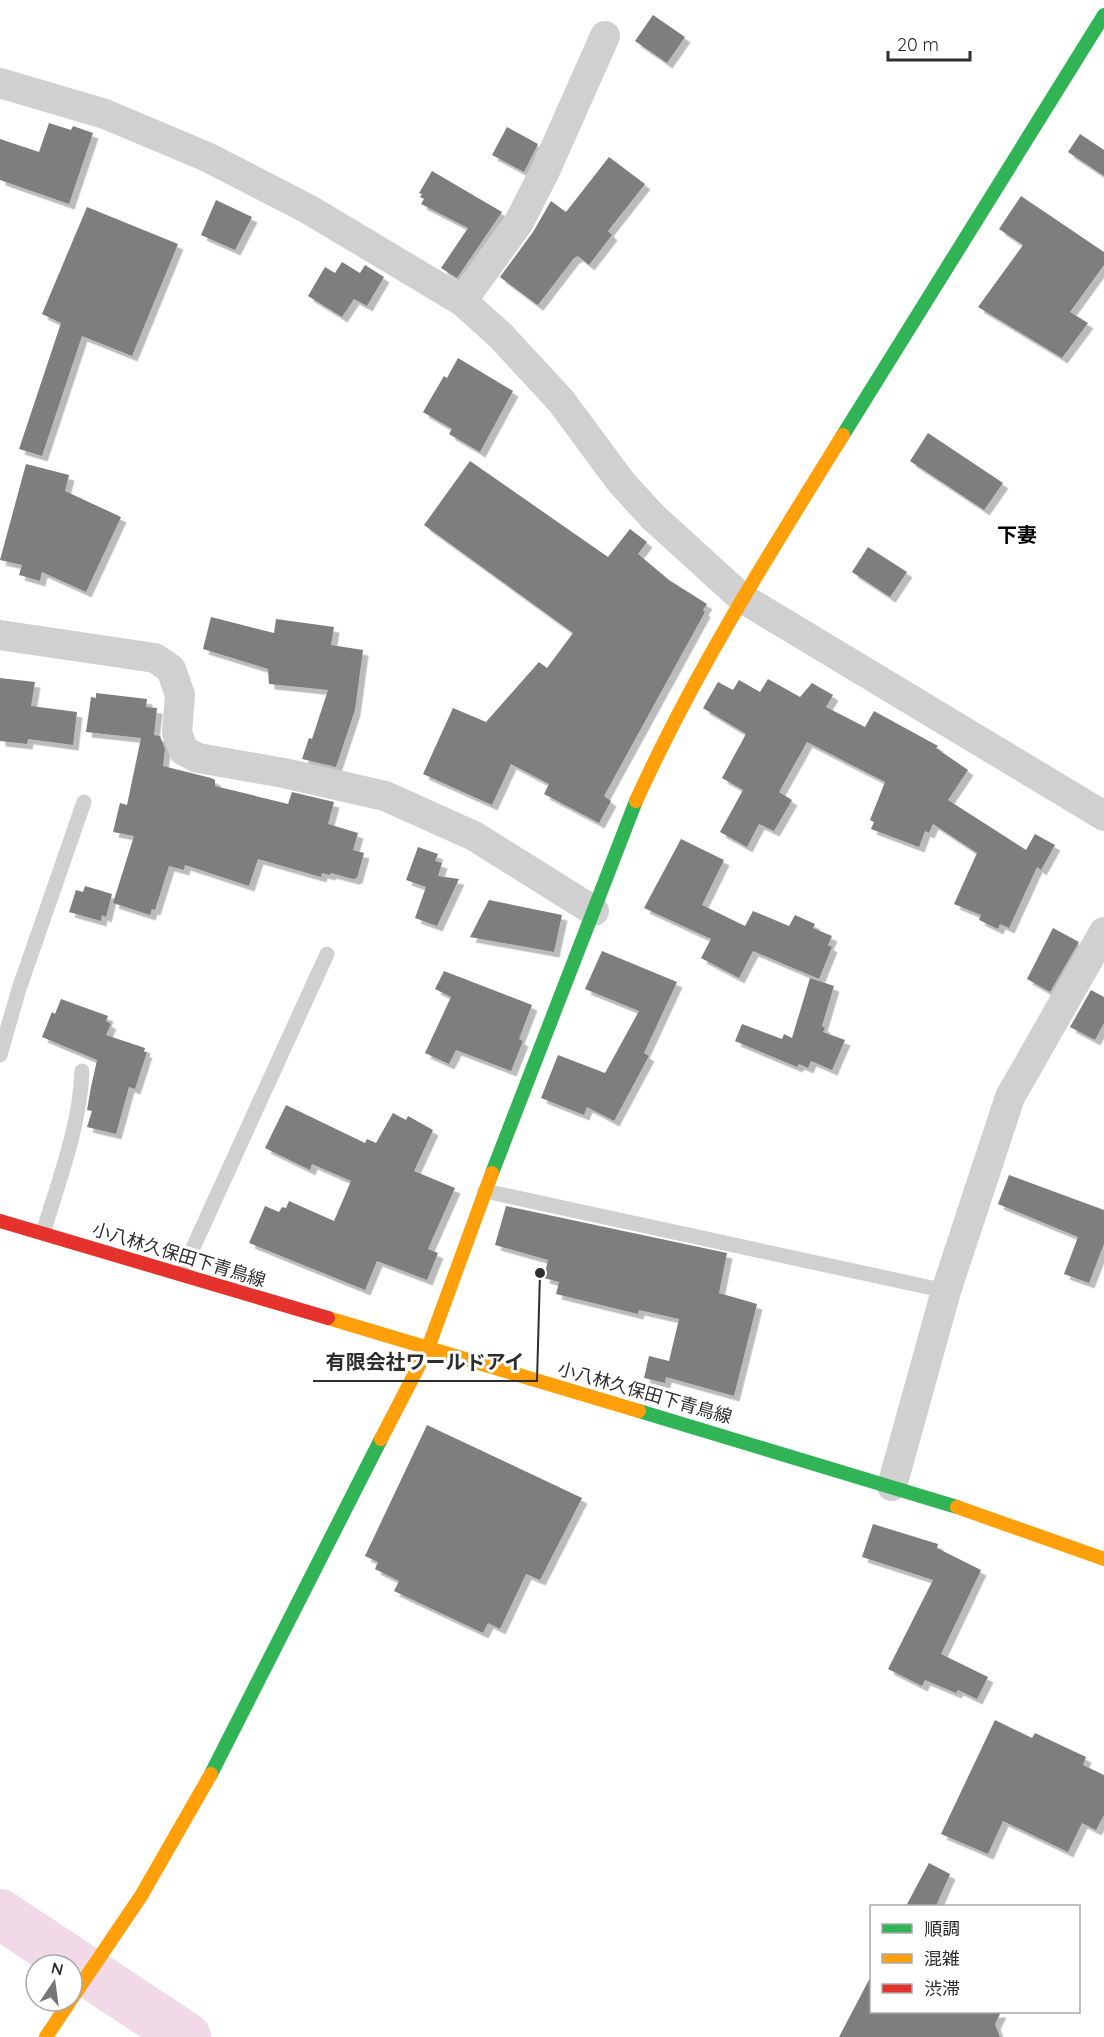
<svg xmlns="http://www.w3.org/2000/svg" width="1104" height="2037" font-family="Quicksand,'Noto Sans JP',sans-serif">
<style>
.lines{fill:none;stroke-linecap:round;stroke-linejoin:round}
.river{stroke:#f1d9e8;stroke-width:50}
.building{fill:#7e7e7e;filter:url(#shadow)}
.lane{stroke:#d0d0d0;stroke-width:15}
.street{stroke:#d0d0d0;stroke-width:30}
.fast{stroke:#30b455;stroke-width:14}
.slow{stroke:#ff9f0a;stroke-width:14}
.jam{stroke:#e5322d;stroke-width:14}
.labels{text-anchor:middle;stroke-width:6;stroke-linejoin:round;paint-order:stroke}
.street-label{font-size:18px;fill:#2e2e2e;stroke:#fff}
.neighbourhood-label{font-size:20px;font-weight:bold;fill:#000;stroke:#fff}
.leader{fill:none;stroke:#2e2e2e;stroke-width:2}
.callout-dot{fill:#2e2e2e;stroke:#fff;stroke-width:2}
.callout-label{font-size:20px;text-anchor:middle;font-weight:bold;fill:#2e2e2e;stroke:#fff;stroke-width:6;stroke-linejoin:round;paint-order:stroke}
</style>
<defs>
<filter id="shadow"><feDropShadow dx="5.5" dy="5.5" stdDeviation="0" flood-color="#0004"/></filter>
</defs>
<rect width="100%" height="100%" fill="#fff"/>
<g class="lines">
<!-- river -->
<path class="river" d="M0,1914L186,2037"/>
</g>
<!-- building -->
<g class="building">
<path d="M653,15L685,37L667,63L635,41Z"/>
<path d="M49,123L71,130L73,126L93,133L69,204L0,180V139L39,152Z"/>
<path d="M507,127L538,144L524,172L492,155Z"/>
<path d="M1080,134L1104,150V176L1068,152Z"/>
<path d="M609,157L645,184L608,231L612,235L589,265L578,256L574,258L538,305L536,304L500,277L533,232L551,201L566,212Z"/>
<path d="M432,171L502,212L457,278L441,268L468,228L421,204L424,199L420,197L422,194L419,193Z"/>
<path d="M1021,196L1104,252V265L1070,312L1088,323L1062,358L978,307L1023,245L999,229Z"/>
<path d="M216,200L252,217L235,250L201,235Z"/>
<path d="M87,207L178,244L132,356L82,336L42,456L19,449L61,323L42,314Z"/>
<path d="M342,262L360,273L365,265L384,277L367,306L354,299L342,317L308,296L325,267L335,273Z"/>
<path d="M458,358L513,391L480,452L449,434L452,429L423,412L444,376L447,378Z"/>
<path d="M928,433L1003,483L984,510L910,461Z"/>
<path d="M470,461L608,557L630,529L647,542L638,554L669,580L707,604L703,610L705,612L604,796L611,801L599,823L544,794L549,784L511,764L492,805L423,774L453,708L486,722L539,662L547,668L573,633L424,525Z"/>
<path d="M26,464L69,475L65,491L121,517L86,592L42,572L40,581L19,575L22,565L0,560Z"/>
<path d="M868,547L907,572L890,597L852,572Z"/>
<path d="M211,617L274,633L276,619L334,627L331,645L363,650L355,710L336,767L302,759L309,738L312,739L328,690L269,684L268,669L203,649Z"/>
<path d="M0,678L35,682L31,706L77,712L73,745L28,739L27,744L0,741Z"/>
<path d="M768,679L800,697L812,683L833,695L826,707L865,727L874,711L938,746L936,748L968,770L948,800L1026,850L1035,834L1055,845L1041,870L1037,867L1009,928L1000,924L998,929L979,920L981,915L954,904L977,853L933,824L929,833L925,831L919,847L871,829L874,822L870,820L885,782L807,742L779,792L792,800L774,831L759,824L747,847L720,832L743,790L722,778L746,734L703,708L718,682L733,690L739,680L760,692Z"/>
<path d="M96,693L147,699L146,707L157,708L154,735L160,736L165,749L163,766L211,778L215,780V786L288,804L292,792L334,802L328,824L358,833L353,850L364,853L357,878L353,879L331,873L330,875L322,873L321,877L258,859L249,886L185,865L184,870L169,866L155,910L152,909L150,915L113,903L134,836L113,832L120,803L127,805L141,738L86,732L91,697L96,698Z"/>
<path d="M681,839L724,860L702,905L745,926L753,911L789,926L795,915L815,924L813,928L832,936L828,945L832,947L819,979L753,951L739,978L701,958L711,939L644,908Z"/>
<path d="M418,847L438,854L435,861L442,863L438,876L459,879L437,926L415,918L426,887L406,880Z"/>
<path d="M85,886L112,894L106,917L102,915L101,921L69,912L76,890L83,892Z"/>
<path d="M489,900L562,915L554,952L470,937Z"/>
<path d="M1053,928L1079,942L1050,992L1027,979Z"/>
<path d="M602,951L677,982L644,1053L649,1056L614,1121L587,1107L584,1115L541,1098L558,1055L605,1073L639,1011L585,989Z"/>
<path d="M444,971L532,1005L519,1039L523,1041L511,1071L456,1050L449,1064L425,1053L451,997L435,989Z"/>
<path d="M810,978L834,986L822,1026L825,1028L823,1032L845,1040L832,1070L811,1061L808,1068L799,1064L797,1067L735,1041L742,1024L782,1039L784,1034L792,1038Z"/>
<path d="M1091,990L1104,997V1023L1095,1040L1070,1027Z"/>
<path d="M61,999L108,1016L106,1021L111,1024L106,1035L145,1048L144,1052H147L135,1089L129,1087L116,1134L87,1127L92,1111L87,1110L91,1087L97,1060L42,1037L52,1012L55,1014Z"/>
<path d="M286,1105L365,1143L367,1139L376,1143L393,1113L406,1120L408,1116L433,1130L414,1171L455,1188L428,1249L438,1253L427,1280L377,1261L365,1290L249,1243L265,1206L279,1212L282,1207L286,1208L289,1201L334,1221L351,1181L312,1164L310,1170L265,1148Z"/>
<path d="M1009,1175L1104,1210V1244L1089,1283L1064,1274L1078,1237L998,1204Z"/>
<path d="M506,1206L727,1253L719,1293L757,1304L734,1396L666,1377L665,1383L644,1378L649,1356L669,1361L679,1319L639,1310L638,1314L556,1294L559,1282L544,1278L548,1260L495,1245Z"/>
<path d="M427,1425L582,1498L540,1580L526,1574L500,1629L488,1623L483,1633L394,1591L399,1581L375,1569L378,1562L365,1556Z"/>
<path d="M873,1524L938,1544L937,1548L981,1570L941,1654L988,1677L977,1699L958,1690L956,1693L925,1680L922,1686L888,1669L933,1580L862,1557Z"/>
<path d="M995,1720L1032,1738L1035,1733L1086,1757L1083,1765L1104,1775V1815L1096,1830L1082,1823L1068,1852L1003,1821L988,1854L941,1834Z"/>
<path d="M929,1863L950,1874L936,1906H906Z"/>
<path d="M872,1974V2012H1001L995,2024L1000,2037H839Z"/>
</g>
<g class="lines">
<!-- lane -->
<g class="lane">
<path d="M0,1055L19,989L84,802"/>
<path d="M485,1191L946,1291"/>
<path d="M43,1233C59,1180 80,1126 82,1071"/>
<path d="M181,1274L327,954"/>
</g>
<!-- street -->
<g class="street">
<path d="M0,83L105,114L207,157L308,209L462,301L500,335L561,401L621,482L653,517L742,598L1104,816"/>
<path d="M462,301L519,222L545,171L605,36"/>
<path d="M0,635L155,658L171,669L180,695L177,733L184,751L198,758L284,773L385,796L474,836L594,911"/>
<path d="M892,1486L946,1291L1010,1097L1104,932"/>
</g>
<!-- fast -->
<g class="fast">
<path d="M843,435L1104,15"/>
<path d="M492,1173L636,801"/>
<path d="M639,1411L957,1507"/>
<path d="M211,1774L381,1439"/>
</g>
<!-- slow -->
<g class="slow">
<path d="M636,801C694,673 769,554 843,435"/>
<path d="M328,1318L639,1411"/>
<path d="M381,1439L428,1348L492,1173"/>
<path d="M957,1507L1104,1559"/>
<path d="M72,1998L141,1896L211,1774"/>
<path d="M46,2037L70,2001"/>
</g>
<!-- jam -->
<path class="jam" d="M0,1221L328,1318"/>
</g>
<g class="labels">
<!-- street labels -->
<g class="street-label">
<text transform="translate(179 1255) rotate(17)" y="6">小八林久保田下青鳥線</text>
<text transform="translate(645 1393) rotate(16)" y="6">小八林久保田下青鳥線</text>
</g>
<!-- neighbourhood labels -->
<g class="neighbourhood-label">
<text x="1017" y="542">下妻</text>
</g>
</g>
<!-- callouts -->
<path class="leader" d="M540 1273L537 1381H313"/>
<circle class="callout-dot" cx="540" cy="1273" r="6"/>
<g class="callout-label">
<text x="425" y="1369">有限会社ワールドアイ</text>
</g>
<!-- legend -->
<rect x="870" y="1905" width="210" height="108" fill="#ffffff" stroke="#ababab" stroke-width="1.5"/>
<rect x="882" y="1924" width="30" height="9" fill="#30b455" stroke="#ababab" stroke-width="1.5"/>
<text x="924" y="1935" font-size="18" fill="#2e2e2e">順調</text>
<rect x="882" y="1954" width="30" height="9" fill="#ff9f0a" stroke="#ababab" stroke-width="1.5"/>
<text x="924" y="1965" font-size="18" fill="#2e2e2e">混雑</text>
<rect x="882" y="1984" width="30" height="9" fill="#e5322d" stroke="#ababab" stroke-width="1.5"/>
<text x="924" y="1995" font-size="18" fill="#2e2e2e">渋滞</text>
<!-- north arrow -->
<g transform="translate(54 1983) rotate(13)"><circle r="28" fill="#ffffff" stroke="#ababab" stroke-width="1.5"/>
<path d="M0-4.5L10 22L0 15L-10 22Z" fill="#777777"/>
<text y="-9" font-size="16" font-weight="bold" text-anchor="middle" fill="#2e2e2e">N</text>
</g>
<!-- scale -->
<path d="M888 51v9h82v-9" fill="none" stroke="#2e2e2e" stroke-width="3"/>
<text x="897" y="51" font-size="18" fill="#2e2e2e" stroke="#ffffff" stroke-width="4.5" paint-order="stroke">20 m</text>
</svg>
